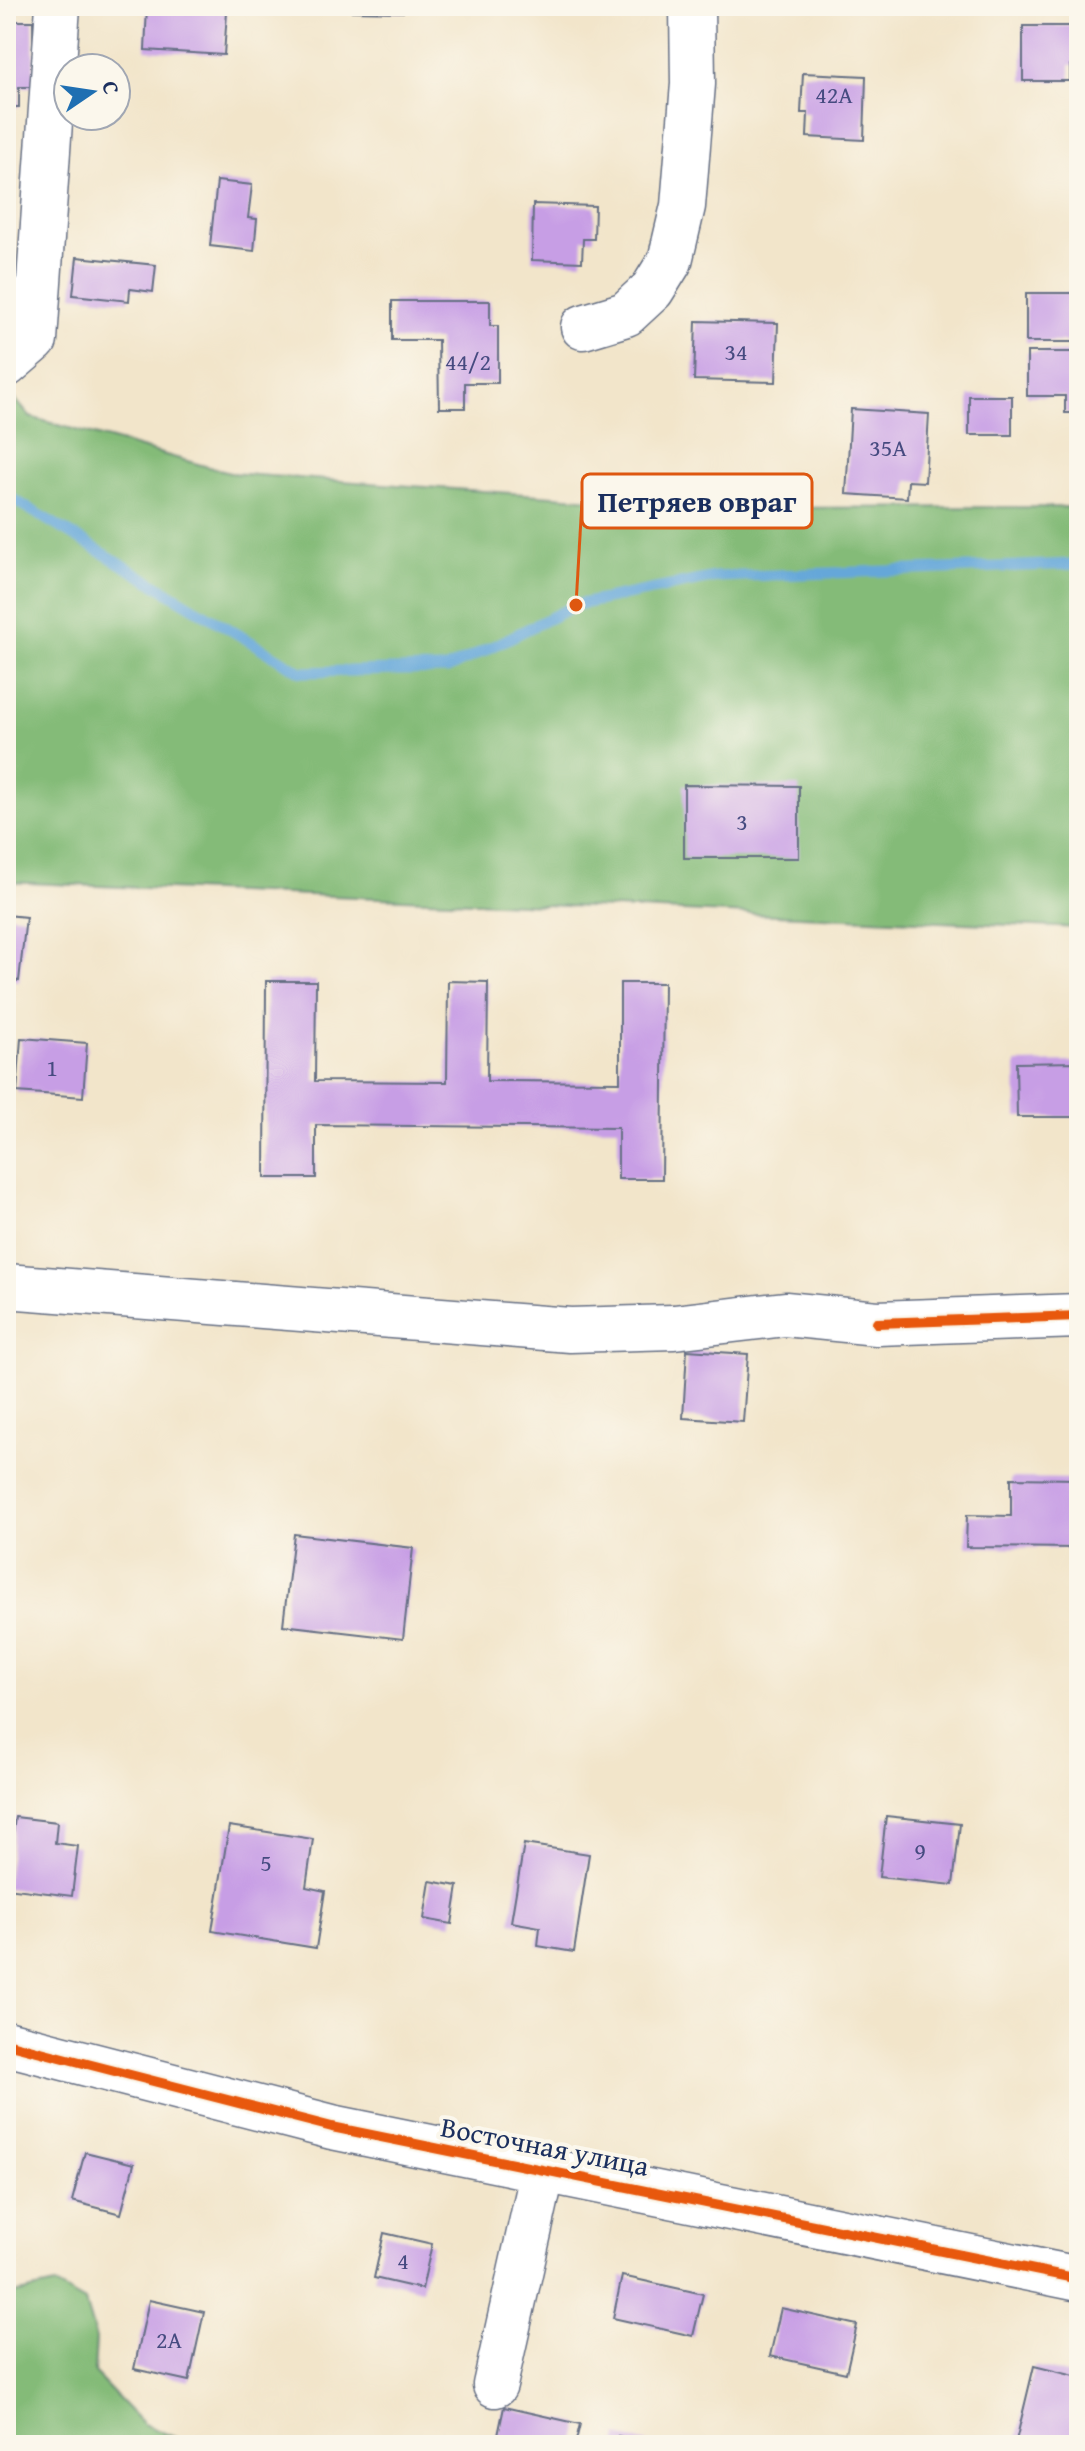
<svg xmlns="http://www.w3.org/2000/svg" width="1085" height="2451" font-family="'Gentium Book Plus',serif">
<style>
.forest{fill:#84bb78;stroke:#50756b;stroke-width:2}
.lines{fill:none;stroke-linecap:round;stroke-linejoin:round}
.stream{stroke:#65a7d9;stroke-width:11}
.building{fill:#c79ee5}
.minor-casing{stroke:#666f84;stroke-width:47}
.minor{stroke:#fff;stroke-width:44}
.cycleway-casing{stroke:#fbf7ec;stroke-width:15}
.cycleway{stroke:#e8590c;stroke-width:10}
.labels{text-anchor:middle;stroke-width:8;stroke-linejoin:round;paint-order:stroke}
.number-label{font-size:24px;fill:#464b80}
.street-label{font-size:28px;fill:#1b2f5e;stroke:#fbf7ec}
.leader{fill:none;stroke:#de5710;stroke-width:3}
.callout-dot{fill:#de5710;stroke:#fbf7ec;stroke-width:3}
.callout{fill:#fbf7ec;stroke:#de5710;stroke-width:3}
.callout-label{font-size:30px;text-anchor:middle;font-weight:bold;fill:#1b2f5e}
</style>
<rect width="100%" height="100%" fill="#fbf7ec"/>
<filter id="ink" filterUnits="userSpaceOnUse"><feTurbulence type="fractalNoise" baseFrequency=".0125" numOctaves="2"/><feDisplacementMap in="SourceGraphic" scale="16" xChannelSelector="R" yChannelSelector="G"/><feConvolveMatrix kernelMatrix="1 2 1 2 8 2 1 2 1" color-interpolation-filters="sRGB"/></filter>
<filter id="wash" filterUnits="userSpaceOnUse"><feTurbulence type="fractalNoise" baseFrequency=".006" numOctaves="4" result="noise"/><feDisplacementMap in="SourceGraphic" scale="32" xChannelSelector="R" yChannelSelector="G"/><feGaussianBlur stdDeviation="1.8" result="paint"/><feColorMatrix in="noise" values="0 0 0 0 0 0 0 0 0 0 0 0 0 0 0 0 0 1.4 0 .05"/><feComposite in="paint" operator="in"/></filter>
<g filter="url(#wash)">
<rect width="100%" height="100%" fill="#f2e5ca"/>
<!-- forest -->
<g class="forest">
<path d="M6,388L30,417L230,473L720,508L1079,507V928L6,882Z"/>
<path d="M55,2285L85,2302L96,2339L94,2373L143,2424L193,2445H6V2300L14,2294Z"/>
</g>
<g class="lines">
<!-- stream -->
<path class="stream" d="M6,495L301,672L447,669L576,605L716,577L1079,564"/>
</g>
<g id="blocks">
<!-- building -->
<g class="building">
<path d="M6,6H10V21H33L34,87H19V107H6Z"/>
<path d="M353,6H403V12L352,11Z"/>
<path d="M592,6H639V8L593,13Z"/>
<path d="M147,7L227,12L224,55L145,50Z"/>
<path d="M1023,26H1079V65H1070V81H1023Z"/>
<path d="M803,73L866,76L864,140L807,137L808,113H801Z"/>
<path d="M217,181L252,185L248,218L257,219L254,251L210,246Z"/>
<path d="M533,204L595,206L594,239H583L582,262L532,260Z"/>
<path d="M77,257L156,265L153,292L130,289L129,301L73,295Z"/>
<rect x="1026" y="293" width="53" height="49"/>
<path d="M392,301H490V326H498V383H465V408H439L438,340H392Z"/>
<path d="M696,321L778,323L776,382L694,380Z"/>
<path d="M1027,352H1079V413H1065V396H1027Z"/>
<rect x="969" y="396" width="43" height="39"/>
<path d="M851,409L929,414L925,482L908,481L907,498L846,494Z"/>
<path d="M684,785L799,786V858H684Z"/>
<path d="M6,915L26,917L19,981L6,979Z"/>
<path d="M266,981H316L315,1081L447,1082L448,981L488,982L487,1081L620,1082V983H664L662,1179H618V1128L316,1125V1178H265Z"/>
<path d="M21,1038L87,1043L83,1097L17,1092Z"/>
<path d="M1079,1062V1117H1017L1016,1063Z"/>
<path d="M687,1350L748,1354L743,1422L683,1418Z"/>
<path d="M1011,1478L1079,1479V1548L966,1547L967,1515L1011,1516Z"/>
<path d="M294,1534L413,1548L403,1639L283,1625Z"/>
<path d="M886,1816L960,1824L953,1885L879,1877Z"/>
<path d="M15,1817L57,1822L55,1843L78,1846L72,1896L6,1888Z"/>
<path d="M229,1826L313,1839L306,1887L325,1891L316,1948L212,1931Z"/>
<path d="M524,1844L589,1854L574,1952L538,1946L540,1927L511,1922Z"/>
<path d="M430,1881L458,1886L452,1924L424,1919Z"/>
<path d="M85,2152L134,2164L121,2214L72,2201Z"/>
<path d="M384,2233L432,2244L422,2289L374,2278Z"/>
<path d="M622,2276L703,2294L693,2336L613,2318Z"/>
<path d="M149,2300L204,2312L189,2381L134,2369Z"/>
<path d="M781,2308L857,2325L846,2373L770,2356Z"/>
<path d="M1034,2366L1079,2377V2418L1072,2445H1015Z"/>
<path d="M504,2407L580,2424L575,2445H496Z"/>
<path d="M618,2436L652,2444V2445H616Z"/>
</g>
</g>
</g>
<g filter="url(#ink)">
<use href="#blocks" fill-opacity="0" stroke="#666f84" stroke-width="2"/>
<g class="lines">
<defs>
<g id="minor">
<path d="M583,327L626,314L652,290L670,261L683,206L693,84L692,6"/>
<path d="M6,365L35,340L58,6"/>
<path d="M6,1286L570,1330L674,1327L785,1314L877,1323L1079,1316"/>
<path d="M6,2043L332,2127L1079,2279"/>
<path d="M495,2385L543,2170"/>
</g>
</defs>
<!-- minor casing -->
<use href="#minor" class="minor-casing"/>
<!-- minor -->
<use href="#minor" class="minor"/>
<defs>
<g id="cycleway">
<path d="M877,1323L1079,1316"/>
<path d="M6,2043L332,2127L1079,2279"/>
</g>
</defs>
<!-- cycleway casing -->
<use href="#cycleway" class="cycleway-casing"/>
<!-- cycleway -->
<use href="#cycleway" class="cycleway"/>
</g>
</g>
<g class="labels">
<!-- number labels -->
<g class="number-label">
<text x="834" y="103">42А</text>
<text x="736" y="360">34</text>
<text x="468" y="370">44/2</text>
<text x="888" y="456">35А</text>
<text x="742" y="830">3</text>
<text x="52" y="1076">1</text>
<text x="920" y="1859">9</text>
<text x="266" y="1871">5</text>
<text x="403" y="2269">4</text>
<text x="169" y="2348">2А</text>
</g>
<!-- street labels -->
<g class="street-label">
<text transform="translate(545 2146) rotate(11)" y="10">Восточная улица</text>
</g>
</g>
<!-- callouts -->
<path class="leader" d="M576 605L582 501"/>
<circle class="callout-dot" cx="576" cy="605" r="8"/>
<rect class="callout" x="582" y="474" width="230" height="54" rx="8"/>
<g class="callout-label">
<text x="697" y="512">Петряев овраг</text>
</g>
<!-- margin -->
<rect width="1085" height="2451" fill="none" stroke="#fbf7ec" stroke-width="32"/>
<!-- north arrow -->
<g transform="translate(92 92) rotate(77)"><circle r="38" fill="#fbf7ec" stroke="#a1a7b3" stroke-width="2"/>
<path d="M0-6L14 30L0 20L-14 30Z" fill="#1f6fb2"/>
<text y="-12" font-size="22" font-weight="bold" text-anchor="middle" fill="#1b2f5e">С</text>
</g>
</svg>
